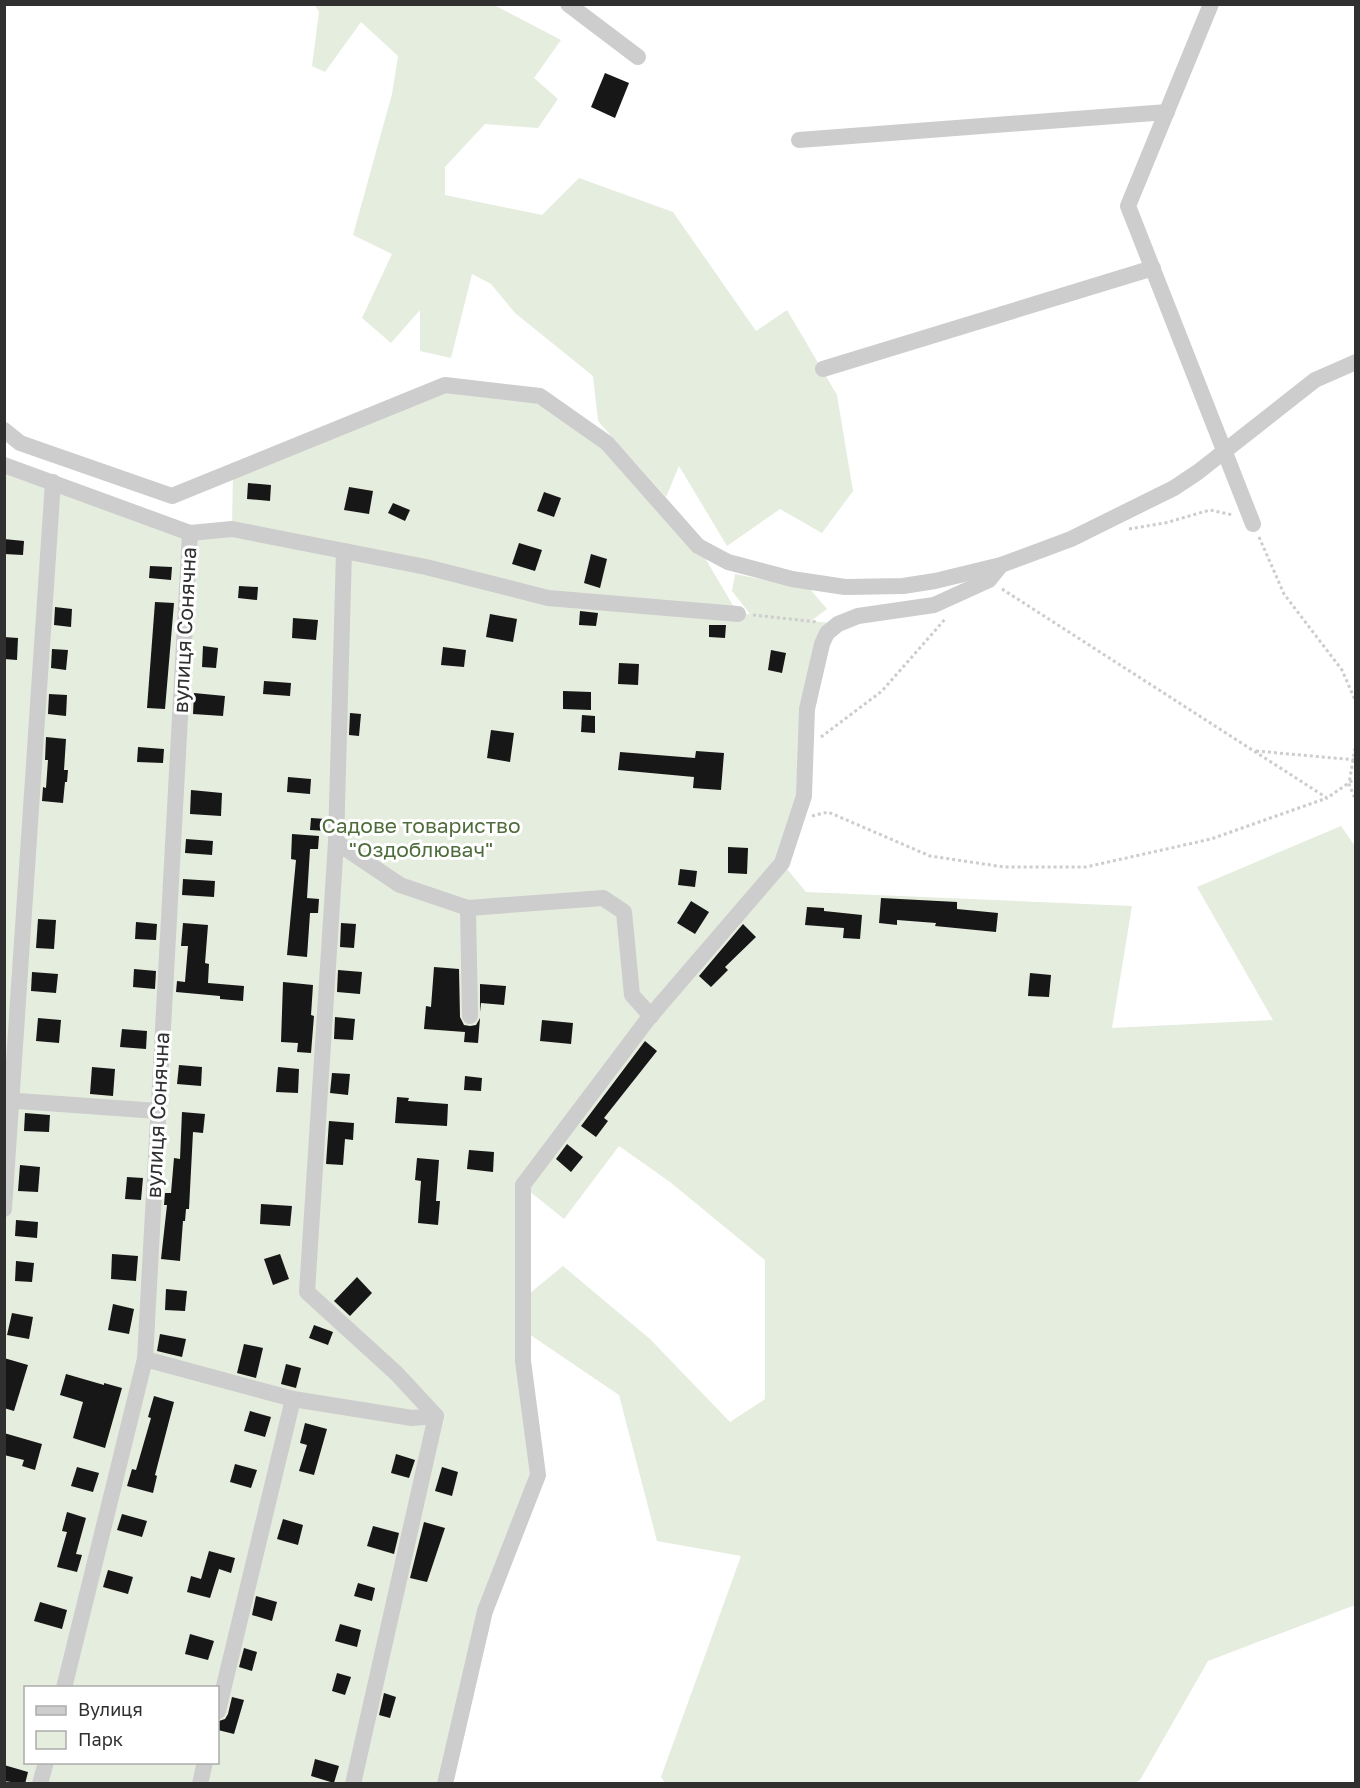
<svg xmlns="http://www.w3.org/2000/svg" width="1360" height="1788" font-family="'Golos Text',sans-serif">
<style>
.green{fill:#e5edde;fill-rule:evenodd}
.building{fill:#171717}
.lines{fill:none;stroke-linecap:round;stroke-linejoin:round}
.path{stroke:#cdcdcd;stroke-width:3;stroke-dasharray:3 3;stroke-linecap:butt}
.minor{stroke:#cdcdcd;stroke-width:16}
.labels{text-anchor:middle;stroke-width:6;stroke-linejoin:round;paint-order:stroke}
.street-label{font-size:21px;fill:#303030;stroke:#fff}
.park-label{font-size:21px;fill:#4f6d3c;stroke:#fff}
</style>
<rect width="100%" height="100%" fill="#fff"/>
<!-- green -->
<g class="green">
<path d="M315,5H494L561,40L534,78L558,99L538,128L485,124L445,167V195L542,215L579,178L673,212L756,331L787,310L837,395L853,491L822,533L780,509L727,546L679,466L666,497L598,421L593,376L515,313L491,284L472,274L451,358L420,351V310L391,343L362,318L392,254L353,235L392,94L398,56L361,22L325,72L312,66L319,12Z"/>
<path d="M445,385L540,396L607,443L698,546L738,614H750L732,591L735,574L810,589L827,609L811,621L838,624L822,644L804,796L782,863L806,892L1132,906L1112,1028L1273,1020L1197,887L1341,826L1355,846V1605L1208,1661L1140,1780L1133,1784L665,1783L661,1777L741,1556L657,1541L619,1395L523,1330L538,1475L485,1611L445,1783L5,1784V465L190,533L232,529L233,471ZM619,1146L670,1182L765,1260V1399L730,1422L650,1339L563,1266L524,1298L523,1186L564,1219ZM26,1688H218V1762H26Z"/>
</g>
<!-- building -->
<g class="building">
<path d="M605,73L629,83L615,118L591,107Z"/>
<path d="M248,483L271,485L270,501L247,499Z"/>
<path d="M349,487L373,491L369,514L344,510Z"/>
<path d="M544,492L561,498L554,517L537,511Z"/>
<path d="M393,503L410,510L405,521L388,513Z"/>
<path d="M4,539L24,541L23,555L4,554Z"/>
<path d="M519,543L542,550L535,571L512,564Z"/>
<path d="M591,554L607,559L600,588L584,583Z"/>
<path d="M150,566L172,567L171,580L149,578Z"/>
<path d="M239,586L258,587L257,600L238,598Z"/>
<path d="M155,602L174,603L165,709L147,708Z"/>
<path d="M55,607L72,609L71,627L54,625Z"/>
<path d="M580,611L598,613L596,626L579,625Z"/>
<path d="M490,614L517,619L513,642L486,637Z"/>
<path d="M293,618L318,620L316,640L292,638Z"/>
<path d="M709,625H726L725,638L709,637Z"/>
<path d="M4,637L18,638L17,660L4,659Z"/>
<path d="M203,646L218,648L216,668L202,667Z"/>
<path d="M443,647L466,650L464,667L441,665Z"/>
<path d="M52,649L68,650L66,670L51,668Z"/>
<path d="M771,650L786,653L782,673L768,670Z"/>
<path d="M619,663L639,664L638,685L618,684Z"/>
<path d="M264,681L291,683L290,696L263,694Z"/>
<path d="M563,691L591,692V710L563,709Z"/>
<path d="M194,693L225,696L223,716L193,714Z"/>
<path d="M49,694L67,695L66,716L48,714Z"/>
<path d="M350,713L361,714L359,736L349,735Z"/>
<path d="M582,715L595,716V733L581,732Z"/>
<path d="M491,730L514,733L510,762L487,758Z"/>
<path d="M46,737L66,739L64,770H68L67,782H65L63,803L42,801L43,787L46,788L48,760H45Z"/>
<path d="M138,747L164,749L163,763L137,762Z"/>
<path d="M696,751L724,753L721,790L693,788L694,777L618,770L620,752L695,758Z"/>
<path d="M288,777L311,779L310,794L287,792Z"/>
<path d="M191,790L222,793L221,816L190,814Z"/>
<path d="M311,818L326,819V831L310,830Z"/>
<path d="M292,834L319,836L318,849H310L307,898L319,899L318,913H310L307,957L287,955L296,860L291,859Z"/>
<path d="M186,839L213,841L212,855L185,853Z"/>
<path d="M728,847L748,848L747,874L728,873Z"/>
<path d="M680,869L697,871L695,887L678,885Z"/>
<path d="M183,879L215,881L214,897L182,895Z"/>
<path d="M881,898L957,902V909L998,913L996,932L935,926L936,923L897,920V925L879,923Z"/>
<path d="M691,901L709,912L695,934L677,923Z"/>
<path d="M807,907L824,908V911L862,915L860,939L843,938L844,928L805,925Z"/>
<path d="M38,919L56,920L54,949L36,948Z"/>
<path d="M136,922L157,924L156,940L135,939Z"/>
<path d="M183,923L208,925L205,963L209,964L208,983L244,986L243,1001L220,999V996L176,992L177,981L185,982L188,946H181Z"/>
<path d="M341,923L356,924L354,948L340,947Z"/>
<path d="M743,924L756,937L725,967L728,970L711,987L699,976Z"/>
<path d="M434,967L459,969L460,1017L464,1025L470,1026L476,1025L480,1018L478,1043L464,1042L465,1032L424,1029L426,1006L431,1007Z"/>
<path d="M134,969L156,971L155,989L133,987Z"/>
<path d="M338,970L362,972L360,994L337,992Z"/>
<path d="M32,972L58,974L56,993L31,991Z"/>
<path d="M1030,973L1051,975L1049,997L1028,996Z"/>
<path d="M283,982L313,985L311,1015L314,1016L311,1053L297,1052L298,1043L281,1042Z"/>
<path d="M480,984L506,986L504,1005L481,1003L480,1012Z"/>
<path d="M335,1017L355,1019L353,1040L334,1039Z"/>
<path d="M38,1018L61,1020L59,1043L36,1041Z"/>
<path d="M542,1020L573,1023L571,1044L540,1041Z"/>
<path d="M122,1029L147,1031L146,1049L120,1047Z"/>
<path d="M645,1041L657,1051L604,1118L608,1121L596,1137L581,1126Z"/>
<path d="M179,1065L202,1067L201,1086L177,1084Z"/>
<path d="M92,1067L115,1069L113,1096L90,1094Z"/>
<path d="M278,1067L299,1069L298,1093L276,1092Z"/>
<path d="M332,1073L350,1074L348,1095L330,1093Z"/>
<path d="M465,1076L482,1078L481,1091L464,1090Z"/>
<path d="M397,1097L409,1098L408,1101L448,1104L447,1126L395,1123Z"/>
<path d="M182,1112L205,1114L203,1133L193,1132L189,1209H186L185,1221H183L180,1261L161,1259L167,1205H164L165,1193H171L174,1158L180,1159Z"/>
<path d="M25,1113L50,1115L49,1132L24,1131Z"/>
<path d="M329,1121L354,1123L353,1140L345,1139L343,1165L326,1164Z"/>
<path d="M567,1144L583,1157L571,1172L556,1159Z"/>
<path d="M469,1150L494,1152L493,1172L467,1169Z"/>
<path d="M417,1158L439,1160L436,1201H440L438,1225L418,1223L421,1181L415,1180Z"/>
<path d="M20,1165L40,1167L38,1192L18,1191Z"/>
<path d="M127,1177L143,1178L141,1200L125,1199Z"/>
<path d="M261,1204L292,1206L290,1226L260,1224Z"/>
<path d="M16,1220L38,1222L37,1238L15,1236Z"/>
<path d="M112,1254L138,1256L136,1281L111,1279Z"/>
<path d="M280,1254L289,1279L273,1285L264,1259Z"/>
<path d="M16,1261L34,1263L32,1282L15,1281Z"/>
<path d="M357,1277L372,1293L350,1316L334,1301Z"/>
<path d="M166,1289L187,1291L185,1311L165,1310Z"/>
<path d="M113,1304L134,1309L129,1334L108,1330Z"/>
<path d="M12,1313L33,1317L29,1339L7,1335Z"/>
<path d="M314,1325L333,1332L328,1345L309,1338Z"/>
<path d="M160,1334L186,1339L182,1357L157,1351Z"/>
<path d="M244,1344L263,1348L256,1378L237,1373Z"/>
<path d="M4,1358L28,1365L14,1411L4,1408Z"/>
<path d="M286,1364L301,1368L296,1388L281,1384Z"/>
<path d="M66,1374L104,1385V1383L122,1388L105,1448L73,1438L83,1402L60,1395Z"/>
<path d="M154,1396L174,1402L155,1475L157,1476L153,1493L127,1486L132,1469L136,1470L151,1418L148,1417Z"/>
<path d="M250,1411L271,1417L265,1437L244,1431Z"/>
<path d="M305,1423L327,1429L314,1475L299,1471L307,1445L300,1443Z"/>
<path d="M4,1433L42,1444L35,1470L22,1466L24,1460L4,1455Z"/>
<path d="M396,1454L415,1460L409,1478L391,1473Z"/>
<path d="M235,1464L257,1470L251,1488L230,1482Z"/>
<path d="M77,1467L99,1473L93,1492L71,1486Z"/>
<path d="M442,1467L458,1472L452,1496L435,1491Z"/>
<path d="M67,1512L86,1518L76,1554L82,1555L77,1572L57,1567L67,1532L62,1531Z"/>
<path d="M122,1514L147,1521L142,1537L117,1530Z"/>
<path d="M283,1519L303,1525L298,1545L277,1539Z"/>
<path d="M424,1522L445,1528L427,1582L410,1578Z"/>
<path d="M373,1526L399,1533L394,1554L367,1546Z"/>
<path d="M209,1551L235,1558L231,1573L219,1569L210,1598L187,1592L191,1576L201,1579Z"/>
<path d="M108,1570L133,1577L128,1594L103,1587Z"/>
<path d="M358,1583L375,1588L372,1601L354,1596Z"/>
<path d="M256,1596L277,1602L272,1621L252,1615Z"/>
<path d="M40,1602L67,1610L62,1629L34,1621Z"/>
<path d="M340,1624L361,1630L357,1647L335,1641Z"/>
<path d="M190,1634L214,1641L208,1660L185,1654Z"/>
<path d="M244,1648L257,1652L252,1671L239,1667Z"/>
<path d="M337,1673L351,1677L345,1695L332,1691Z"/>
<path d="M384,1693L396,1697L390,1718L379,1715Z"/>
<path d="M232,1697L244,1700L234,1734L218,1730L219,1721L225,1719L228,1714Z"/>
<path d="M315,1759L339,1766L334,1783L311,1776Z"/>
<path d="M4,1765L28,1772L25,1784L4,1781Z"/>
</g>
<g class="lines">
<!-- path -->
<g class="path">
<path d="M1129,529L1165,523L1210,510L1233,515"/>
<path d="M1259,537L1284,594L1342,670L1356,702"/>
<path d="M1002,589L1327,798L1356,778"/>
<path d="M753,615L818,622"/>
<path d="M821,737L882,691L946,618"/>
<path d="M1356,742L1349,784L1356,801"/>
<path d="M1256,751L1356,760"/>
<path d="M812,816L828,812L930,856L1004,867H1086L1211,839L1327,798"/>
</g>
<!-- minor -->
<g class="minor">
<path d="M568,4L638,57"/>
<path d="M1211,4L1128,206L1253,524"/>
<path d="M799,140L1167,112"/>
<path d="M823,369L1153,268"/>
<path d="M4,430L20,443L172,496L445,385L540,396L607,443L698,546L728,562L792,579L845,587L903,586L935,581L1001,565"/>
<path d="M4,465L190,533L232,529L426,567L548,598L738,614"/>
<path d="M344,551L336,842L307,1292L396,1373L436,1416L353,1784"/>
<path d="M336,842L400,885L468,908L603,898L624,912L632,995L651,1016"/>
<path d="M468,908L470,1016"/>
<path d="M4,1100L158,1111"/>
<path d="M4,1209L53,482"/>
<path d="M145,1359L293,1399L412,1418L436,1416"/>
<path d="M64,1688L145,1359L190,533"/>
<path d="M218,1711L293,1399"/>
<path d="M40,1784L46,1762"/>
<path d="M200,1784L205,1762"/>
<path d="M445,1784L485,1611L538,1475L523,1361V1185L648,1019L782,863L804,796L807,709L822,644L827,633L838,624L858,616L934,605L989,580L1001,565L1071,539L1174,488L1198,472L1315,380L1356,362"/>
</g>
</g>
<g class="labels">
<!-- street labels -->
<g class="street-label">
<text transform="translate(185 630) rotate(-87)" y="7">вулиця Сонячна</text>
<text transform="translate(158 1115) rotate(-87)" y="7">вулиця Сонячна</text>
</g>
<!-- park labels -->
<g class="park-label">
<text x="421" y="833">Садове товариство<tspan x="421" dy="24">"Оздоблювач"</tspan></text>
</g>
</g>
<!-- border -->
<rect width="1360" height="1788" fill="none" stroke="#303030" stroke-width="12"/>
<!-- legend -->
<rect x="24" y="1686" width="195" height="78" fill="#ffffff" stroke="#acacac" stroke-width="1.5"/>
<rect x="36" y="1706" width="30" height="9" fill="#cdcdcd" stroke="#acacac" stroke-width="1.5"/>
<text x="78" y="1716" font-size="18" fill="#303030">Вулиця</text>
<rect x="36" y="1731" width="30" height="18" fill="#e5edde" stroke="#acacac" stroke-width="1.5"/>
<text x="78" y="1746" font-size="18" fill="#303030">Парк</text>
</svg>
